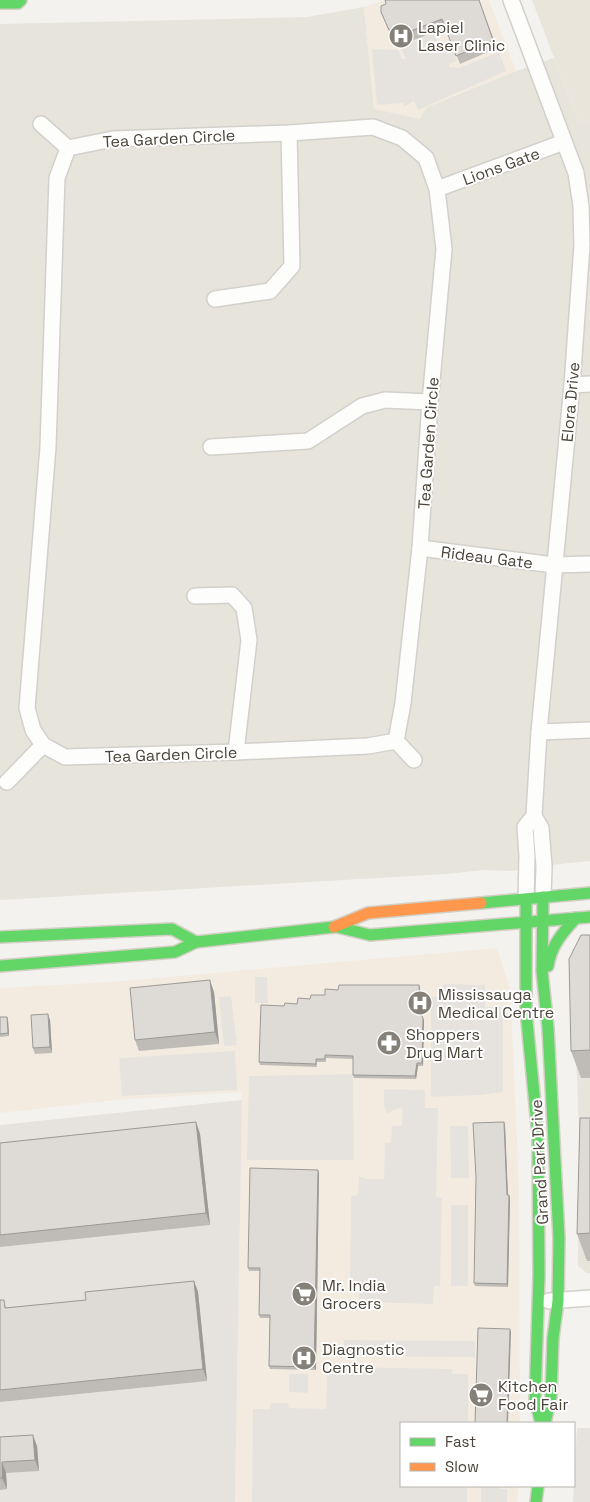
<svg xmlns="http://www.w3.org/2000/svg" width="590" height="1502" font-family="'Space Grotesk',sans-serif">
<style>
.residential{fill:#e7e4dc}
.commercial{fill:#f3ebdf}
.industrial{fill:#e6e2de}
.education{fill:#eae5da}
.parking{fill:#e6e3df}
.lines{fill:none;stroke-linecap:round;stroke-linejoin:round}
.street-casing{stroke:#d2d0cb;stroke-width:18}
.fast-casing{stroke:#d3cfc5;stroke-width:14}
.slow-casing{stroke:#d3cfc5;stroke-width:14}
.street{stroke:#fdfdfc;stroke-width:15}
.fast{stroke:#63d668;stroke-width:11}
.slow{stroke:#ff974d;stroke-width:11}
.wall{fill:#bfbcb8}
.shaded-wall{fill:#9b9996}
.building{fill:#dedbd6;stroke:#9b9996}
.labels{text-anchor:middle;stroke-width:4;stroke-linejoin:round;paint-order:stroke}
.poi-label{font-size:16px;fill:#4b4439;stroke:#fff;text-anchor:start}
.street-label{font-size:16px;fill:#4b4439;stroke:#fff}
</style>
<rect width="100%" height="100%" fill="#f4f2ee"/>
<!-- residential -->
<g class="residential">
<path d="M364,7L374,108L427,107L516,71L554,58L579,123H590V861L559,864L511,871L484,870L446,874L0,900V24L307,17Z"/>
<path d="M590,947V1273H587L578,1266L579,1131L572,949Z"/>
</g>
<!-- commercial -->
<g class="commercial">
<path d="M385,0H489L516,71L427,107L420,119L374,109L364,7Z"/>
<path d="M497,948L510,988L513,1051L519,1187L520,1423H401V1486H519L517,1502H235L242,1092L116,1100L0,1113V988L111,982Z"/>
</g>
<!-- industrial -->
<path class="industrial" d="M242,1100L235,1502H0V1125Z"/>
<!-- education -->
<path class="education" d="M532,0H590V123H579Z"/>
<!-- parking -->
<g class="parking">
<path d="M434,33L439,44L449,41L457,61L449,64V67L459,68L499,52L506,71L418,110L414,101L405,106L402,103L377,105L372,49L398,50L402,59H406L401,47Z"/>
<path d="M255,977H267L268,1003H255Z"/>
<path d="M443,984L485,985V1007H503V1092L480,1095L431,1097V997L443,996Z"/>
<path d="M231,996L237,1045L224,1046L219,997Z"/>
<path d="M235,1051L237,1090L122,1096L119,1058Z"/>
<path d="M353,1074L354,1160H247L249,1076Z"/>
<path d="M384,1089L425,1090V1108H438L436,1197L442,1198L440,1286H434L433,1304L359,1302V1285H350L351,1196L358,1195L359,1176L366,1179H384L385,1143H391L392,1126H402L403,1107L393,1110L387,1114L384,1106Z"/>
<path d="M450,1126H468L469,1178H451Z"/>
<rect x="451" y="1205" width="17" height="81"/>
<path d="M213,1234L217,1286L0,1303V1250Z"/>
<path d="M344,1340L475,1341V1357L344,1356Z"/>
<path d="M344,1367L452,1369V1374H468V1423H401V1486H467V1502H252L253,1409H270L271,1403H288L289,1408L326,1409L327,1374H343Z"/>
<path d="M289,1374H308V1393L289,1392Z"/>
<path d="M577,1428H590V1502H573Z"/>
<path d="M481,1486H500V1489H507V1502H481Z"/>
</g>
<g class="lines">
<defs>
<g id="street">
<path d="M511,0L576,173L581,206L582,245L572,385L539,732L534,816L541,828L544,866L543,897"/>
<path d="M41,124L68,148"/>
<path d="M373,127L402,138L426,158L437,189L444,249L430,402L420,548L403,703L396,741L368,746L236,752L65,757L43,745L33,730L27,708L48,447L57,178L68,148L113,139L289,133Z"/>
<path d="M437,189L564,142"/>
<path d="M215,299L270,291L292,266L289,133"/>
<path d="M572,385L590,384"/>
<path d="M211,447L308,441L362,406L385,400L430,402"/>
<path d="M420,548L554,565L590,564"/>
<path d="M195,596L232,595L244,608L249,640L236,752"/>
<path d="M539,732L590,730"/>
<path d="M396,741L414,760"/>
<path d="M7,782L43,745"/>
<path d="M526,899L527,856L525,827L534,816"/>
<path d="M549,1301L590,1298"/>
</g>
<g id="fast">
<path d="M0,3H18L21,0"/>
<path d="M543,897L542,971L548,1028L559,1238L558,1301L553,1338L551,1397L545,1423"/>
<path d="M526,899V1011L538,1136L539,1275L535,1400L541,1423"/>
<path d="M481,903L590,893"/>
<path d="M337,927L370,935L590,917"/>
<path d="M0,937L172,929L196,942"/>
<path d="M0,966L175,952L196,942L334,927"/>
<path d="M548,966C551,946 562,933 576,918"/>
<path d="M536,1502L538,1486"/>
</g>
<path id="slow" d="M334,927L368,913L481,903"/>
</defs>
<!-- street casing -->
<use href="#street" class="street-casing"/>
<!-- fast casing -->
<use href="#fast" class="fast-casing"/>
<!-- slow casing -->
<use href="#slow" class="slow-casing"/>
<!-- street -->
<use href="#street" class="street"/>
<!-- fast -->
<use href="#fast" class="fast"/>
<!-- slow -->
<use href="#slow" class="slow"/>
</g>
<!-- wall -->
<g class="wall">
<path d="M479,0L497,48L460,64L446,28L398,46L395,37L392,38L381,12Z"/>
<path d="M590,935V1078H581L571,1051Z"/>
<path d="M419,985L420,988L422,1016L424,1021L423,1066H418L416,1079L354,1078L353,1075V1059L326,1058V1062H317V1067L260,1065L259,1062L284,1006L297,1004L338,990Z"/>
<path d="M214,992L219,1044L139,1051L135,1040Z"/>
<path d="M0,1017H7L8,1020L9,1036L0,1037Z"/>
<path d="M50,1020L52,1053L35,1054L33,1048Z"/>
<path d="M590,1118V1261H587L577,1234Z"/>
<path d="M196,1122L200,1134L210,1225L0,1247V1143Z"/>
<path d="M505,1125L508,1195H509L510,1198L508,1287L475,1286L474,1283Z"/>
<path d="M319,1173L316,1370L270,1369L269,1366L270,1318H260L259,1315L260,1271H249L248,1268Z"/>
<path d="M194,1281L198,1292L207,1381L0,1402V1300L7,1308L86,1300Z"/>
<path d="M0,1437L37,1446L39,1471L6,1473L7,1489L0,1490Z"/>
</g>
<!-- shaded-wall -->
<g class="shaded-wall">
<path d="M210,980L214,992L219,1044L215,1032Z"/>
<path d="M419,985L420,988L422,1017L421,1014Z"/>
<path d="M48,1014L50,1020L52,1053L50,1047Z"/>
<path d="M7,1017L8,1020L9,1036L8,1033Z"/>
<path d="M423,1018L424,1021L423,1066L422,1063Z"/>
<path d="M417,1063L418,1066L416,1079L415,1076Z"/>
<path d="M196,1122L200,1134L210,1225L206,1213Z"/>
<path d="M504,1122L505,1125L508,1198L507,1195Z"/>
<path d="M318,1170L319,1173L316,1370L314,1367Z"/>
<path d="M509,1195L510,1198L508,1287L507,1284Z"/>
<path d="M194,1281L198,1292L207,1381L203,1369Z"/>
<path d="M510,1329L511,1332L508,1423H507Z"/>
<path d="M33,1435L37,1446L39,1471L35,1460Z"/>
<path d="M2,1462L6,1473L7,1489L2,1478Z"/>
</g>
<!-- building -->
<g class="building">
<path d="M385,0H479L493,40L456,56L442,19L395,37L392,28L389,30L381,12V6L386,4Z"/>
<path d="M581,935H590V1050L571,1051L569,959Z"/>
<path d="M210,980L215,1032L135,1040L130,988Z"/>
<path d="M339,985H419L421,1014L423,1018L422,1063H417L415,1076L353,1075V1056L325,1055V1059H316V1064L259,1062L261,1005L284,1006L285,1003L297,1004L298,998L310,999L311,995H325V989L338,990Z"/>
<path d="M48,1014L50,1047L33,1048L31,1015Z"/>
<path d="M0,1017H7L8,1033L0,1034Z"/>
<path d="M580,1118H590V1233L577,1234Z"/>
<path d="M196,1122L206,1213L0,1235V1143Z"/>
<path d="M504,1122L507,1195H509L507,1284L474,1283L476,1177L473,1123Z"/>
<path d="M250,1168L318,1170L314,1367L269,1366L270,1315H259L260,1268H248Z"/>
<path d="M194,1281L203,1369L0,1390V1300H4L5,1308L86,1300L85,1292Z"/>
<path d="M478,1328L510,1329L507,1423H475Z"/>
<path d="M33,1435L35,1460L2,1462V1478H0V1437Z"/>
</g>
<!-- icons -->
<defs>
<symbol id="hospital-disc" viewBox="-11 -11 22 22"><circle r="9.5" fill="#868178" stroke="#fff"/><path d="M-5-5h3v3.5h4V-5h3V5h-3V1.5h-4V5h-3Z" fill="#fff"/></symbol>
<symbol id="pharmacy-disc" viewBox="-11 -11 22 22"><circle r="9.5" fill="#868178" stroke="#fff"/><path d="M-2-6h4v4h4v4h-4v4h-4v-4h-4v-4h4Z" fill="#fff"/></symbol>
<symbol id="supermarket-disc" viewBox="-11 -11 22 22"><circle r="9.5" fill="#868178" stroke="#fff"/><path d="M-6-5.5h2.5l.6 2H6L4.5 2H-2.5L-4.4-4H-6ZM-1.5 3.2a1.3 1.3 0 1 0 .1 0ZM3 3.2a1.3 1.3 0 1 0 .1 0Z" fill="#fff"/></symbol>
</defs>
<g fill-rule="evenodd">
<use href="#hospital-disc" x="387" y="22" width="28" height="28"/>
<use href="#hospital-disc" x="406" y="989" width="28" height="28"/>
<use href="#pharmacy-disc" x="375" y="1029" width="28" height="28"/>
<use href="#supermarket-disc" x="290" y="1280" width="28" height="28"/>
<use href="#hospital-disc" x="290" y="1344" width="28" height="28"/>
<use href="#supermarket-disc" x="467" y="1381" width="28" height="28"/>
</g>
<g class="labels">
<!-- poi labels -->
<g class="poi-label">
<text x="418" y="33">Lapiel<tspan x="418" dy="18">Laser Clinic</tspan></text>
<text x="438" y="1000">Mississauga<tspan x="438" dy="18">Medical Centre</tspan></text>
<text x="406" y="1040">Shoppers<tspan x="406" dy="18">Drug Mart</tspan></text>
<text x="322" y="1291">Mr. India<tspan x="322" dy="18">Grocers</tspan></text>
<text x="322" y="1355">Diagnostic<tspan x="322" dy="18">Centre</tspan></text>
<text x="498" y="1392">Kitchen<tspan x="498" dy="18">Food Fair</tspan></text>
</g>
<!-- street labels -->
<g class="street-label">
<text transform="translate(169 138) rotate(-3)" y="6">Tea Garden Circle</text>
<text transform="translate(501 166) rotate(-20)" y="6">Lions Gate</text>
<text transform="translate(570 402) rotate(-85)" y="6">Elora Drive</text>
<text transform="translate(428 443) rotate(-86)" y="6">Tea Garden Circle</text>
<text transform="translate(487 557) rotate(7)" y="6">Rideau Gate</text>
<text transform="translate(171 754) rotate(-2)" y="6">Tea Garden Circle</text>
<text transform="translate(539 1162) rotate(-93)" y="6">Grand Park Drive</text>
</g>
</g>
<!-- legend -->
<rect x="400" y="1422" width="175" height="65" fill="#ffffff" stroke="#b7b4b0"/>
<rect x="410" y="1438" width="25" height="8" fill="#63d668" stroke="#b7b4b0"/>
<text x="445" y="1447" font-size="15" fill="#4b4439">Fast</text>
<rect x="410" y="1463" width="25" height="8" fill="#ff974d" stroke="#b7b4b0"/>
<text x="445" y="1472" font-size="15" fill="#4b4439">Slow</text>
</svg>
